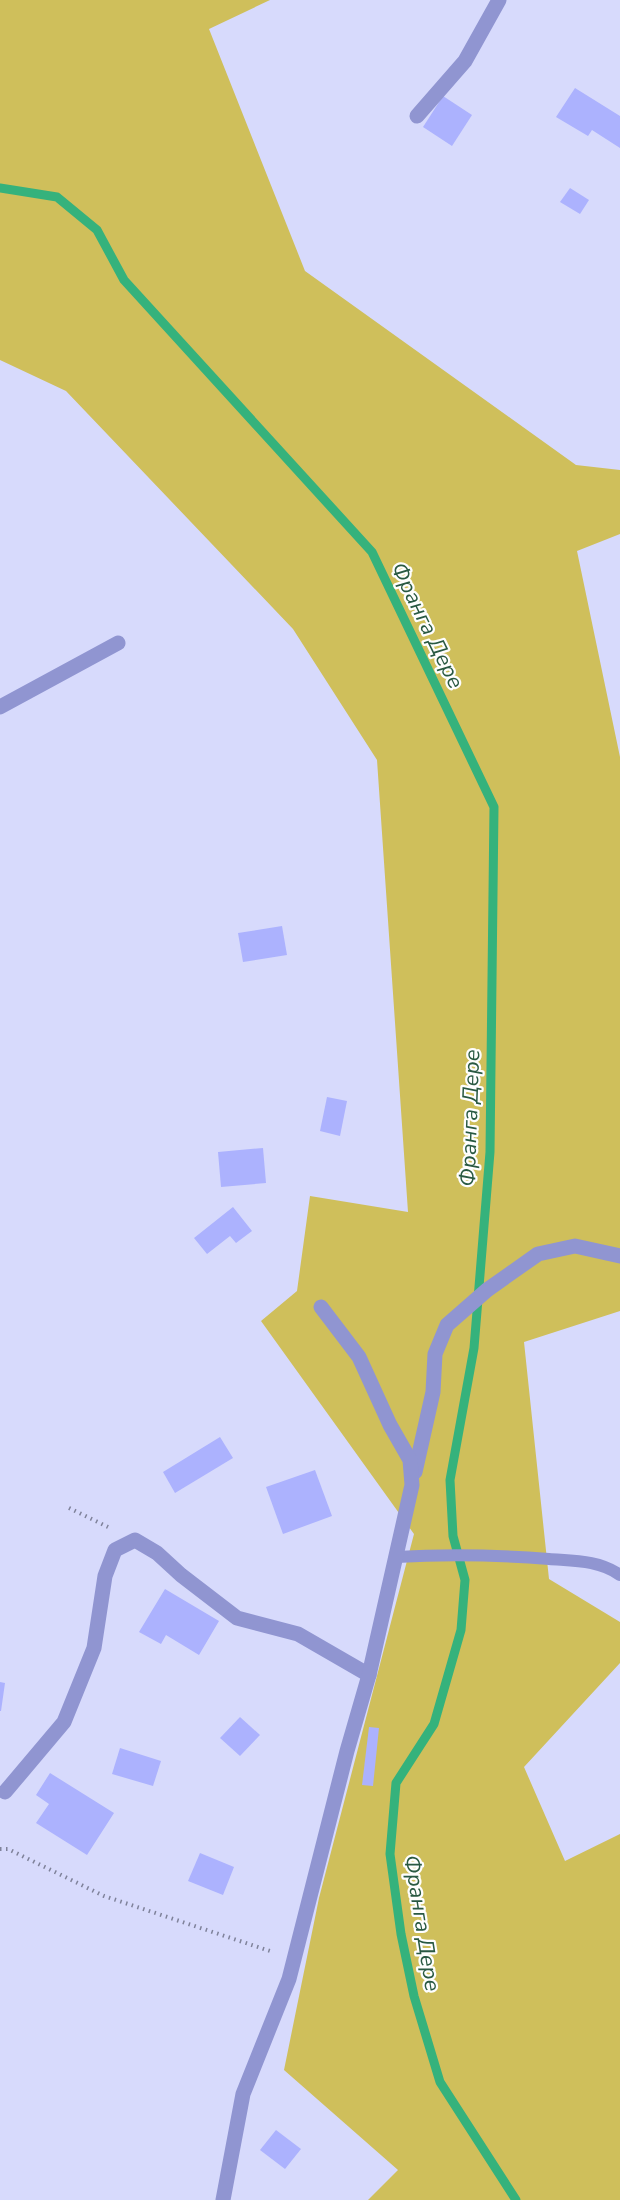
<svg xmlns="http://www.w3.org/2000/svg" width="620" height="2200" font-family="'Nunito Sans',sans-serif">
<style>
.green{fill:#cfbf5b}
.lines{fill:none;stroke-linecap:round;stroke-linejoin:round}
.stream{stroke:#35b27c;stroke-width:9}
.building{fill:#acb2fe}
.path{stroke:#7f829a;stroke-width:4;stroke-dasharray:1.5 4.5;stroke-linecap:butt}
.service{stroke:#9095d1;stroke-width:12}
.minor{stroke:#9095d1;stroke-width:15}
.labels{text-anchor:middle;stroke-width:4.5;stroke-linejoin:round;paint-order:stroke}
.water-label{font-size:22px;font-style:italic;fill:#295942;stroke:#fefefe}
</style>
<rect width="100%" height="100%" fill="#d7dafc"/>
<!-- green -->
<path class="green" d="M0,0H270L209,29L305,271L576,465L620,470V534L577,551L620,757V1311L524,1342L549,1579L620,1622V1663L524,1767L565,1861L620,1834V2200H368L398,2170L284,2070L319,1898L414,1534L261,1321L297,1291L310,1196L408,1212L377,760L293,629L66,391L0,360Z"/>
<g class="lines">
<!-- stream -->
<path class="stream" d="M0,188L57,197L97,230L124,280L372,552L494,807L490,1152L474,1348L450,1480L453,1536L465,1580L461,1630L434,1724L396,1783L390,1854L401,1934L414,1996L440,2082L516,2200"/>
</g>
<!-- building -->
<g class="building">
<path d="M575,88L620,116V148L592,130L588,136L556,117Z"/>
<path d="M443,96L472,115L452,146L423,127Z"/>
<path d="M570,188L589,200L580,214L560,202Z"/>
<path d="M282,926L287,955L243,962L238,933Z"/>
<path d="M327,1097L347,1101L340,1136L320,1131Z"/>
<path d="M263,1148L266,1183L221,1187L218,1152Z"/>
<path d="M233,1207L252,1231L236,1243L230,1236L207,1254L194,1238Z"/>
<path d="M220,1437L233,1458L175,1493L163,1472Z"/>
<path d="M315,1470L332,1516L283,1534L266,1487Z"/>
<path d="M165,1589L219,1621L199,1655L166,1635L161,1644L139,1632Z"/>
<path d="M0,1682L5,1683L1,1711H0Z"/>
<path d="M240,1717L260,1735L240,1756L220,1738Z"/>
<path d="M369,1727L379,1728L373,1786L362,1785Z"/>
<path d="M120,1748L161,1761L153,1786L112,1774Z"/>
<path d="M50,1773L114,1813L87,1855L36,1823L49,1804L36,1795Z"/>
<path d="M200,1853L234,1867L223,1895L188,1881Z"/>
<path d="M276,2130L301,2149L285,2169L260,2150Z"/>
</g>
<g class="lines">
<!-- path -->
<g class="path">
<path d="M69,1508L108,1527"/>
<path d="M0,1849H8L104,1896L273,1952"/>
</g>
<!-- service -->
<path class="service" d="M396,1557C447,1554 498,1555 549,1559C573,1561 599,1560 620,1575"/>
<!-- minor -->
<g class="minor">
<path d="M417,116L465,61L499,0"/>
<path d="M0,707L118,643"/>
<path d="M415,1472L433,1392L435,1354L447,1325L487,1290L538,1254L575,1246L620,1256"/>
<path d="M5,1792L64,1722L94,1648L105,1576L115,1550L135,1540L157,1553L181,1575L237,1618L298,1634L369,1675"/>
<path d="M223,2200L243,2094L289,1979L347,1751L369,1675L412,1485L410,1460L390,1425L359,1357L321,1307"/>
</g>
</g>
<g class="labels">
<!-- water labels -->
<g class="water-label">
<text transform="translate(428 625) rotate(64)" y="8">Франга Дере</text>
<text transform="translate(469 1118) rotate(-88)" y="8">Франга Дере</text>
<text transform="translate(423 1923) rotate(81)" y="8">Франга Дере</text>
</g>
</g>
</svg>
